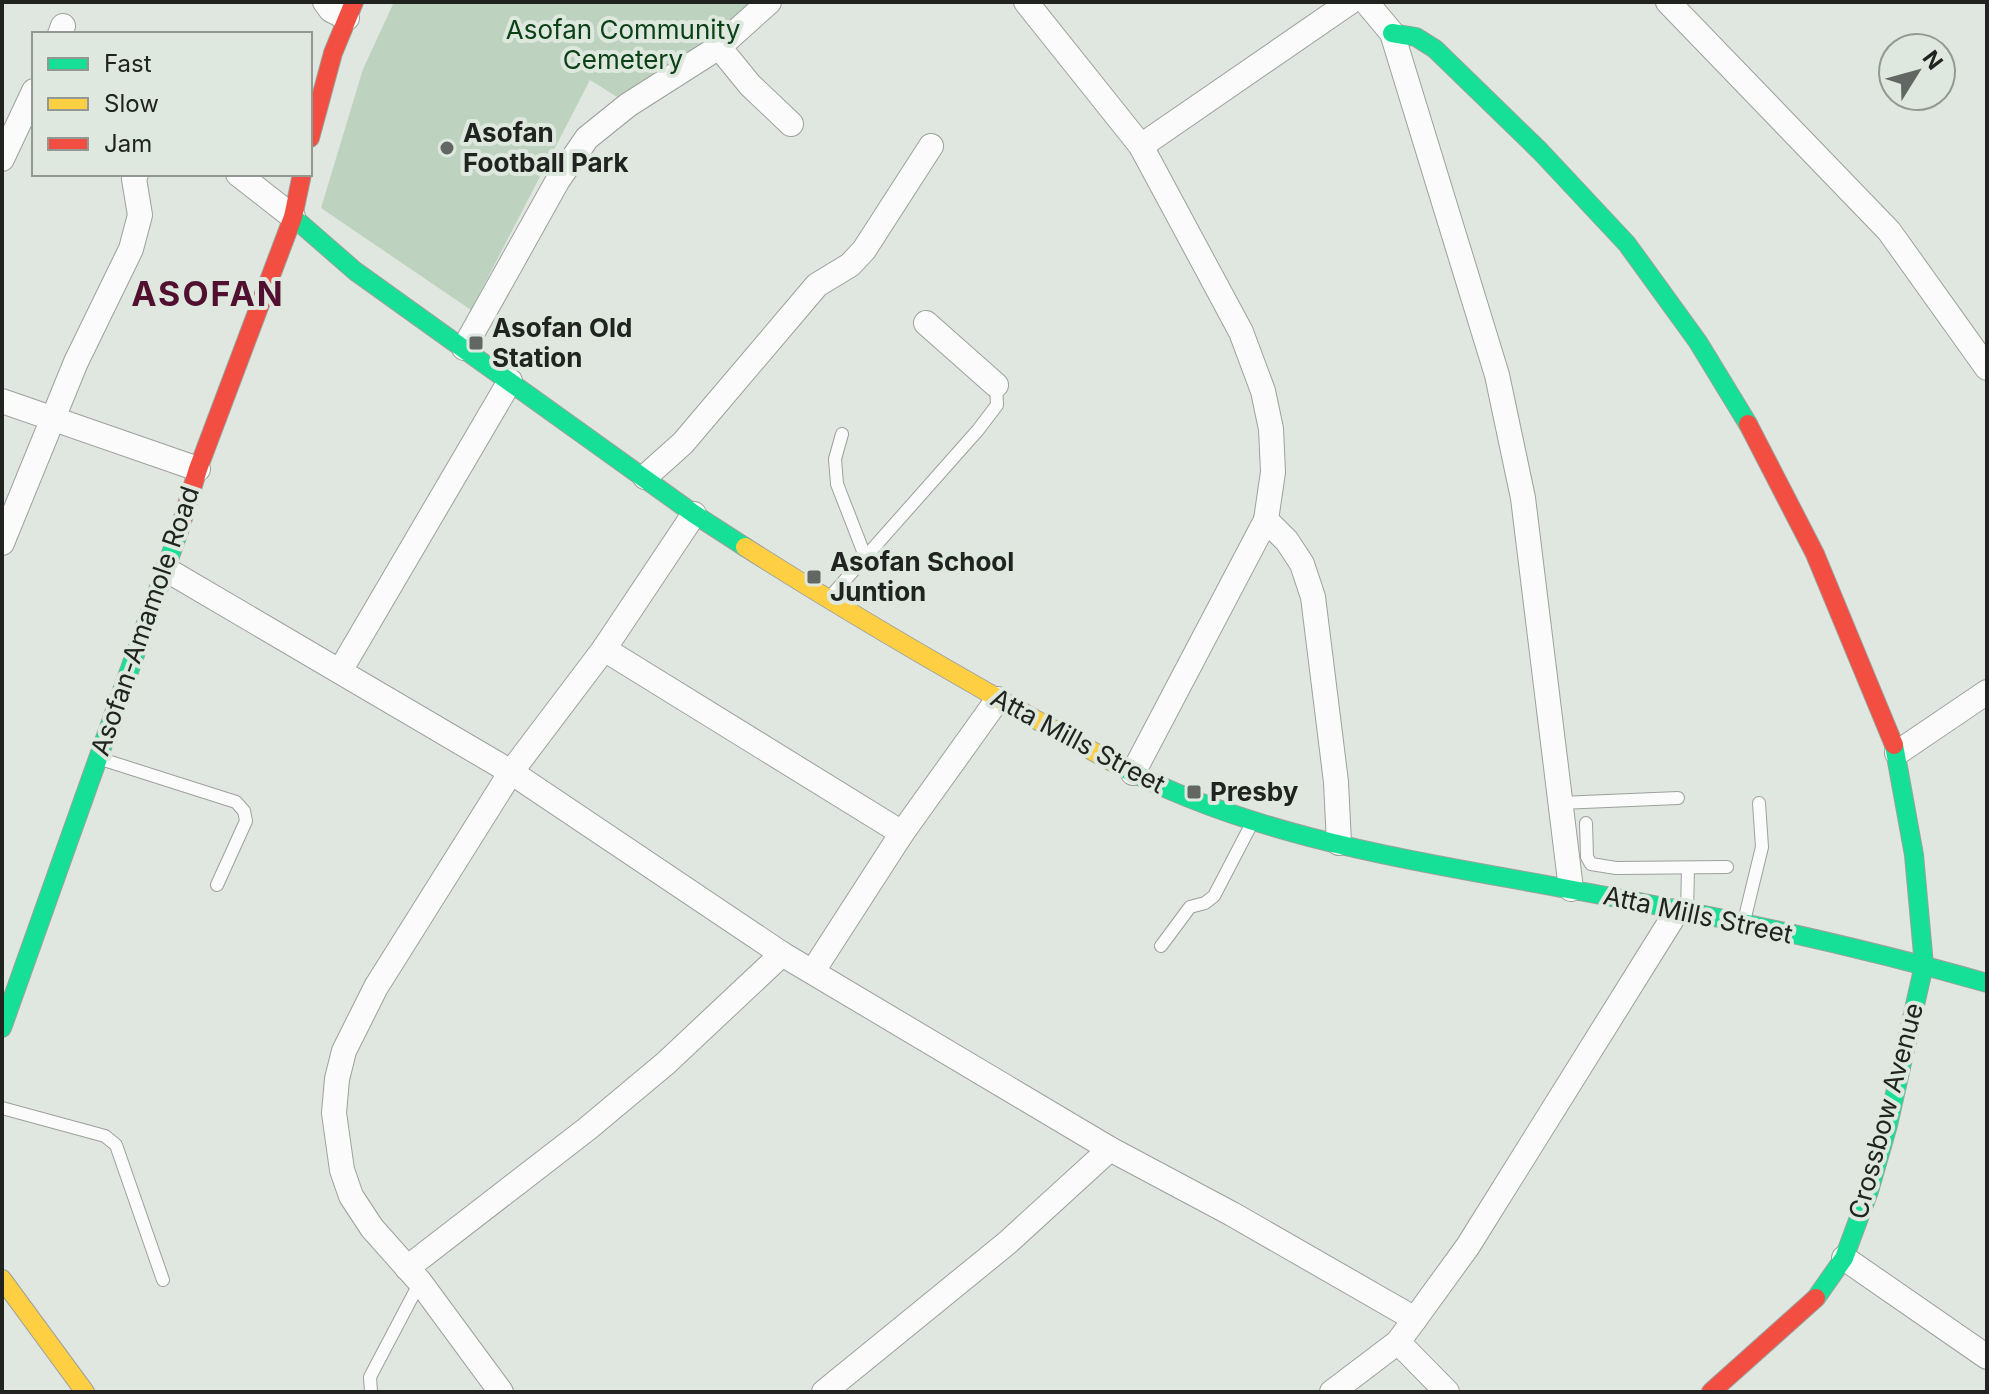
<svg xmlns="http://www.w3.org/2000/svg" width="1989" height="1394" font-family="Inter,sans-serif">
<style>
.green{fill:#bed3bf}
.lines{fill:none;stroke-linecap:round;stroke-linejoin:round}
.lane-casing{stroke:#9ca19c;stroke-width:14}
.street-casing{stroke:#9ca19c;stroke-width:26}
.fast-casing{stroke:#9ca19c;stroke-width:20}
.slow-casing{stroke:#9ca19c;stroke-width:20}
.jam-casing{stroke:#9ca19c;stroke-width:20}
.lane{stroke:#fafbfa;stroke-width:12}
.street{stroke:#fafbfa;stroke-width:24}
.fast{stroke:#16e098;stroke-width:18}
.slow{stroke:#ffcf43;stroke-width:18}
.jam{stroke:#f24e42;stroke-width:18}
.poi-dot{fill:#636763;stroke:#dee8de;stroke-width:3}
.labels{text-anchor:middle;stroke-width:8;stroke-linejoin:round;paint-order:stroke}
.park-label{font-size:26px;fill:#0b4116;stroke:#dee8de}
.poi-label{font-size:26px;font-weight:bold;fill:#202320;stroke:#dee8de;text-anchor:start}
.street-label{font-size:26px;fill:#202320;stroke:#dee8de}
.district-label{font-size:34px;font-weight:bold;letter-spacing:2px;fill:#51102f;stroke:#dee8de}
</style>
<rect width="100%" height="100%" fill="#e0e6e0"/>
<!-- green -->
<path class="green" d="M394,2H755L720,35L622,100L590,80L471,310L321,208L363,69Z"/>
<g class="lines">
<defs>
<g id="lane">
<path d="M842,434L835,459L837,484L865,556"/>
<path d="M830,597L978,430L997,405L996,385"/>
<path d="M101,759L236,802L244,811L246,821L217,885"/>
<path d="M1560,803L1678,798"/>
<path d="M1586,823L1587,857L1591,864L1616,868L1727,867"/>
<path d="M1687,913L1688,868"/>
<path d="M1744,921L1762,847L1759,803"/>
<path d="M1161,946L1190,907L1205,903L1214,896L1251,825"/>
<path d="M2,1108L105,1136L116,1145L163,1280"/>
<path d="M371,1392L370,1377L420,1282"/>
</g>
<g id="street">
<path d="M325,2L331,10L347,18"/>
<path d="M1026,2L1141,146L1241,332L1263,391L1271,429L1273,472L1266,520L1133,773"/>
<path d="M1366,2L1392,33L1497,375L1523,498L1571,889"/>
<path d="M1668,2L1889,231L1987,368"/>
<path d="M60,34L63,26"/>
<path d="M719,47L750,85L791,124"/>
<path d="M1141,146L1350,2"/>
<path d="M2,159L34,91"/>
<path d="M238,174L293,217"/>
<path d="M926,323L996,385"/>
<path d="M464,348L558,180L587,138L628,105L719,47L769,2"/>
<path d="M2,401L198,469"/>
<path d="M645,477L683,443L817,285L850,265L864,250L931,146"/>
<path d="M1266,520L1287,541L1302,564L1313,597L1336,782L1339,843"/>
<path d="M2,543L76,362L131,249L140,215L134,179L136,174"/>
<path d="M167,570L511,772L782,954L1110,1149L1232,1214L1415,1319"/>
<path d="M604,649L902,833"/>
<path d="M340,671L510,381"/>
<path d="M1897,753L1987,692"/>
<path d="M813,971L902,833L998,699"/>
<path d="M1844,1258L1987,1357"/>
<path d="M407,1268L587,1129L666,1063L782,954"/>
<path d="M1398,1342L1447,1392"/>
<path d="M501,1392L420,1282L372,1228L351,1196L342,1170L334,1113L337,1079L344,1051L376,987L511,772L604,649L694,514"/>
<path d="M824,1392L1007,1243L1110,1149"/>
<path d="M1332,1392L1398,1342L1415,1319L1468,1246L1677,911"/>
</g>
<g id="fast">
<path d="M1392,33L1416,37L1435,49L1540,151L1627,244L1698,342L1748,424"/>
<path d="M293,217L355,271L694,514L745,547"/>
<path d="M1116,764C1252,838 1417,861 1568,889C1709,914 1850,944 1987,983"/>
<path d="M2,1028L179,531"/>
<path d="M1816,1298L1844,1258L1869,1191L1888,1125L1924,965L1914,855L1894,745"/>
</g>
<g id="slow">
<path d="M745,547C866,624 990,695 1116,764"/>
<path d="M2,1279L85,1392"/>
</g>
<g id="jam">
<path d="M310,138L333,53L354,2"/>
<path d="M1748,424L1815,554L1894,745"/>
<path d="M179,531L198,469L293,217L302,174"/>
<path d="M1711,1392L1816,1298"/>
</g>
</defs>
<!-- lane casing -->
<use href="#lane" class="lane-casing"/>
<!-- street casing -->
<use href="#street" class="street-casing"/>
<!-- fast casing -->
<use href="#fast" class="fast-casing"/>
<!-- slow casing -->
<use href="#slow" class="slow-casing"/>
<!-- jam casing -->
<use href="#jam" class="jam-casing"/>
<!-- lane -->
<use href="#lane" class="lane"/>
<!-- street -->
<use href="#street" class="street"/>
<!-- fast -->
<use href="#fast" class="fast"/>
<!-- slow -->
<use href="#slow" class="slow"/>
<!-- jam -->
<use href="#jam" class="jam"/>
</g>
<!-- markers -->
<g class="poi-dot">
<circle cx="447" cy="148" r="8"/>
<rect x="468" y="335" width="16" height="16" rx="4"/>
<rect x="806" y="569" width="16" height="16" rx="4"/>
<rect x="1186" y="784" width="16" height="16" rx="4"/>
</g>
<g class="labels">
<!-- park labels -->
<g class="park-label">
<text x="623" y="39">Asofan Community<tspan x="623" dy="30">Cemetery</tspan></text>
</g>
<!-- poi labels -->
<g class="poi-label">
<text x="463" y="142">Asofan<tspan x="463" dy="30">Football Park</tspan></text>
<text x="492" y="337">Asofan Old<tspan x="492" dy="30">Station</tspan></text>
<text x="830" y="571">Asofan School<tspan x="830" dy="30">Juntion</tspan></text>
<text x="1210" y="801">Presby</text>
</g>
<!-- street labels -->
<g class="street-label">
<text transform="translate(145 621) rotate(-71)" y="9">Asofan-Amamole Road</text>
<text transform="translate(1078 741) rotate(28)" y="9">Atta Mills Street</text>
<text transform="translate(1698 915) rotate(12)" y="9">Atta Mills Street</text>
<text transform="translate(1886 1111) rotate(-75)" y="9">Crossbow Avenue</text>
</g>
<!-- district labels -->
<g class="district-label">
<text x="208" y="306">ASOFAN</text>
</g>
</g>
<!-- border -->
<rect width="1989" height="1394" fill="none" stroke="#202320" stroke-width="8"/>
<!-- legend -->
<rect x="32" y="32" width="280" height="144" fill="#dee8de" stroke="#929992" stroke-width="2"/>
<rect x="48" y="58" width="40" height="12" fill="#16e098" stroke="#929992" stroke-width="2"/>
<text x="104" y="72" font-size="24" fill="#202320">Fast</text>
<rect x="48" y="98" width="40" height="12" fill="#ffcf43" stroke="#929992" stroke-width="2"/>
<text x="104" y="112" font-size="24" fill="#202320">Slow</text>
<rect x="48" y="138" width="40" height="12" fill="#f24e42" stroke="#929992" stroke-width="2"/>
<text x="104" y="152" font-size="24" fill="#202320">Jam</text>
<!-- north arrow -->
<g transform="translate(1917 72) rotate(53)"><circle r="38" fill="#dee8de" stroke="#929992" stroke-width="2"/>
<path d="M0-6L14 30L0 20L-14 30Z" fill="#636763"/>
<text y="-12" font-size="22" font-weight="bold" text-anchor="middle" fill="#202320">N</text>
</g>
</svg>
